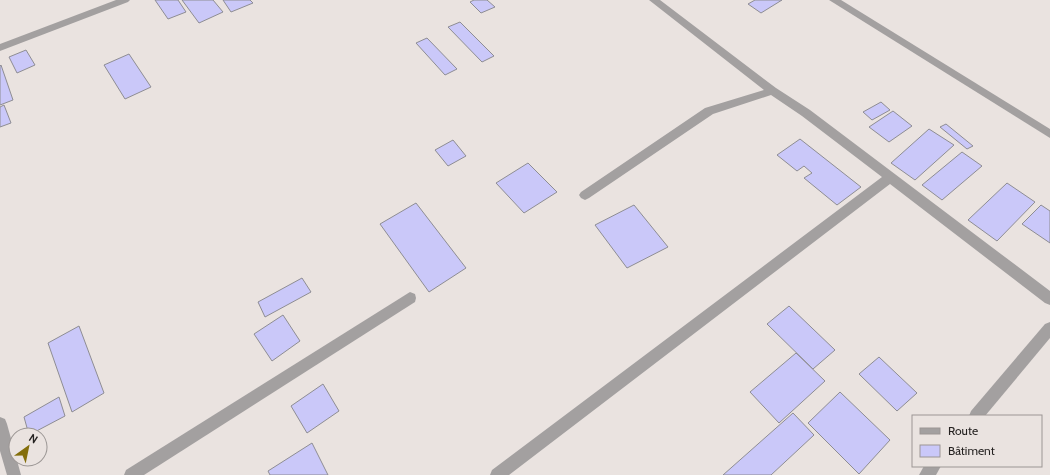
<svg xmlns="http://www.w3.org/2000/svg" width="1050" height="475" font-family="Cabin,sans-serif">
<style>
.building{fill:#cac8f9;stroke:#8e8d93}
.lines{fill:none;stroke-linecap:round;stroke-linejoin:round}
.minor{fill:#a3a0a0;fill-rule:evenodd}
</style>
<rect width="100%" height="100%" fill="#eae3e0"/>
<!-- building -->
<g class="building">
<path d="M155,0H178L186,12L168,19Z"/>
<path d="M182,0H213L223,12L199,23Z"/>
<path d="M223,0H250L253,3L231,12Z"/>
<path d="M474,0H487L495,7L481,13L470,2Z"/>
<path d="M755,0H782L761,13L748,4Z"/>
<path d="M460,22L494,56L482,62L448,27Z"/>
<path d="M427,38L457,69L445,75L416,43Z"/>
<path d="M26,50L35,65L17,73L9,57Z"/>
<path d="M129,54L151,87L125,99L104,65Z"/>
<path d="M1,65L13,100L0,105V66Z"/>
<path d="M881,102L890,110L872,120L863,112Z"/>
<path d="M4,105L11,123L0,127V107Z"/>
<path d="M893,111L912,126L889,142L869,127Z"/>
<path d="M946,124L973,146L967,149L940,127Z"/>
<path d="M929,129L954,145L915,180L891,163Z"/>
<path d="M800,139L861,187L837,205L804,178L812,173L804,166L797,171L777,155Z"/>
<path d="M453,140L466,156L448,166L435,150Z"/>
<path d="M962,152L982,166L942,200L922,185Z"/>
<path d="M528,163L557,192L524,213L496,183Z"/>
<path d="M1007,183L1035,202L997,241L968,220Z"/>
<path d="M416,203L466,268L429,292L380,224Z"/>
<path d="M634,205L668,247L627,268L595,225Z"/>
<path d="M1041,205L1050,211V243L1022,224Z"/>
<path d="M302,278L311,292L265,317L258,302Z"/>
<path d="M789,306L835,350L813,369L767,324Z"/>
<path d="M283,315L300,341L272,361L254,334Z"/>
<path d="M79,326L104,393L72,412L48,343Z"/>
<path d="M796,353L825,381L779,423L750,392Z"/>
<path d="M879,357L917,393L897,411L859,374Z"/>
<path d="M323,384L339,411L307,433L291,406Z"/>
<path d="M840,392L890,440L859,474L808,423Z"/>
<path d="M59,397L65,416L29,435L24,417Z"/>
<path d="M793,413L814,435L771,475H723Z"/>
<path d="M312,443L328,475H270L268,471Z"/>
</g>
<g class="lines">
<!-- minor -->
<g class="minor">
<path d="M116,0H130L128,2L0,51V44Z"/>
<path d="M649,0H660L776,88L810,110L1050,291V305L1045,303L890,184L509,475H490L492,470L882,177L802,116L771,95L713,114L589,198L585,200L581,198L579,195L581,192L705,108L764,90Z"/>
<path d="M829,0H841L1050,129V138Z"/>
<path d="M410,292L415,294L416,298L415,302L144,475H124L126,470Z"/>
<path d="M1050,322V338L985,416H969L971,411L1045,324Z"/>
<path d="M0,417L5,419L7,424L21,475H7L0,451Z"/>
<path d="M924,466H941L936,475H919Z"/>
</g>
</g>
<!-- legend -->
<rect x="912" y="415" width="130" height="52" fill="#eae3e0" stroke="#9b9694"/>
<rect x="920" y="428" width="20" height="6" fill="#a3a0a0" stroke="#9b9694"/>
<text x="948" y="435" font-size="12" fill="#252221">Route</text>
<rect x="920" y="445" width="20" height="12" fill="#cac8f9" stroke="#9b9694"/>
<text x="948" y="455" font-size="12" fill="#252221">Bâtiment</text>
<!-- north arrow -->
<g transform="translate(28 447) rotate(33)"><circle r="19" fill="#eae3e0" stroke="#9b9694"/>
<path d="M0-3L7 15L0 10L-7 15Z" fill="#846e0b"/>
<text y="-6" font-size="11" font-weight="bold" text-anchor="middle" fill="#252221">N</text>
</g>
</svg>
